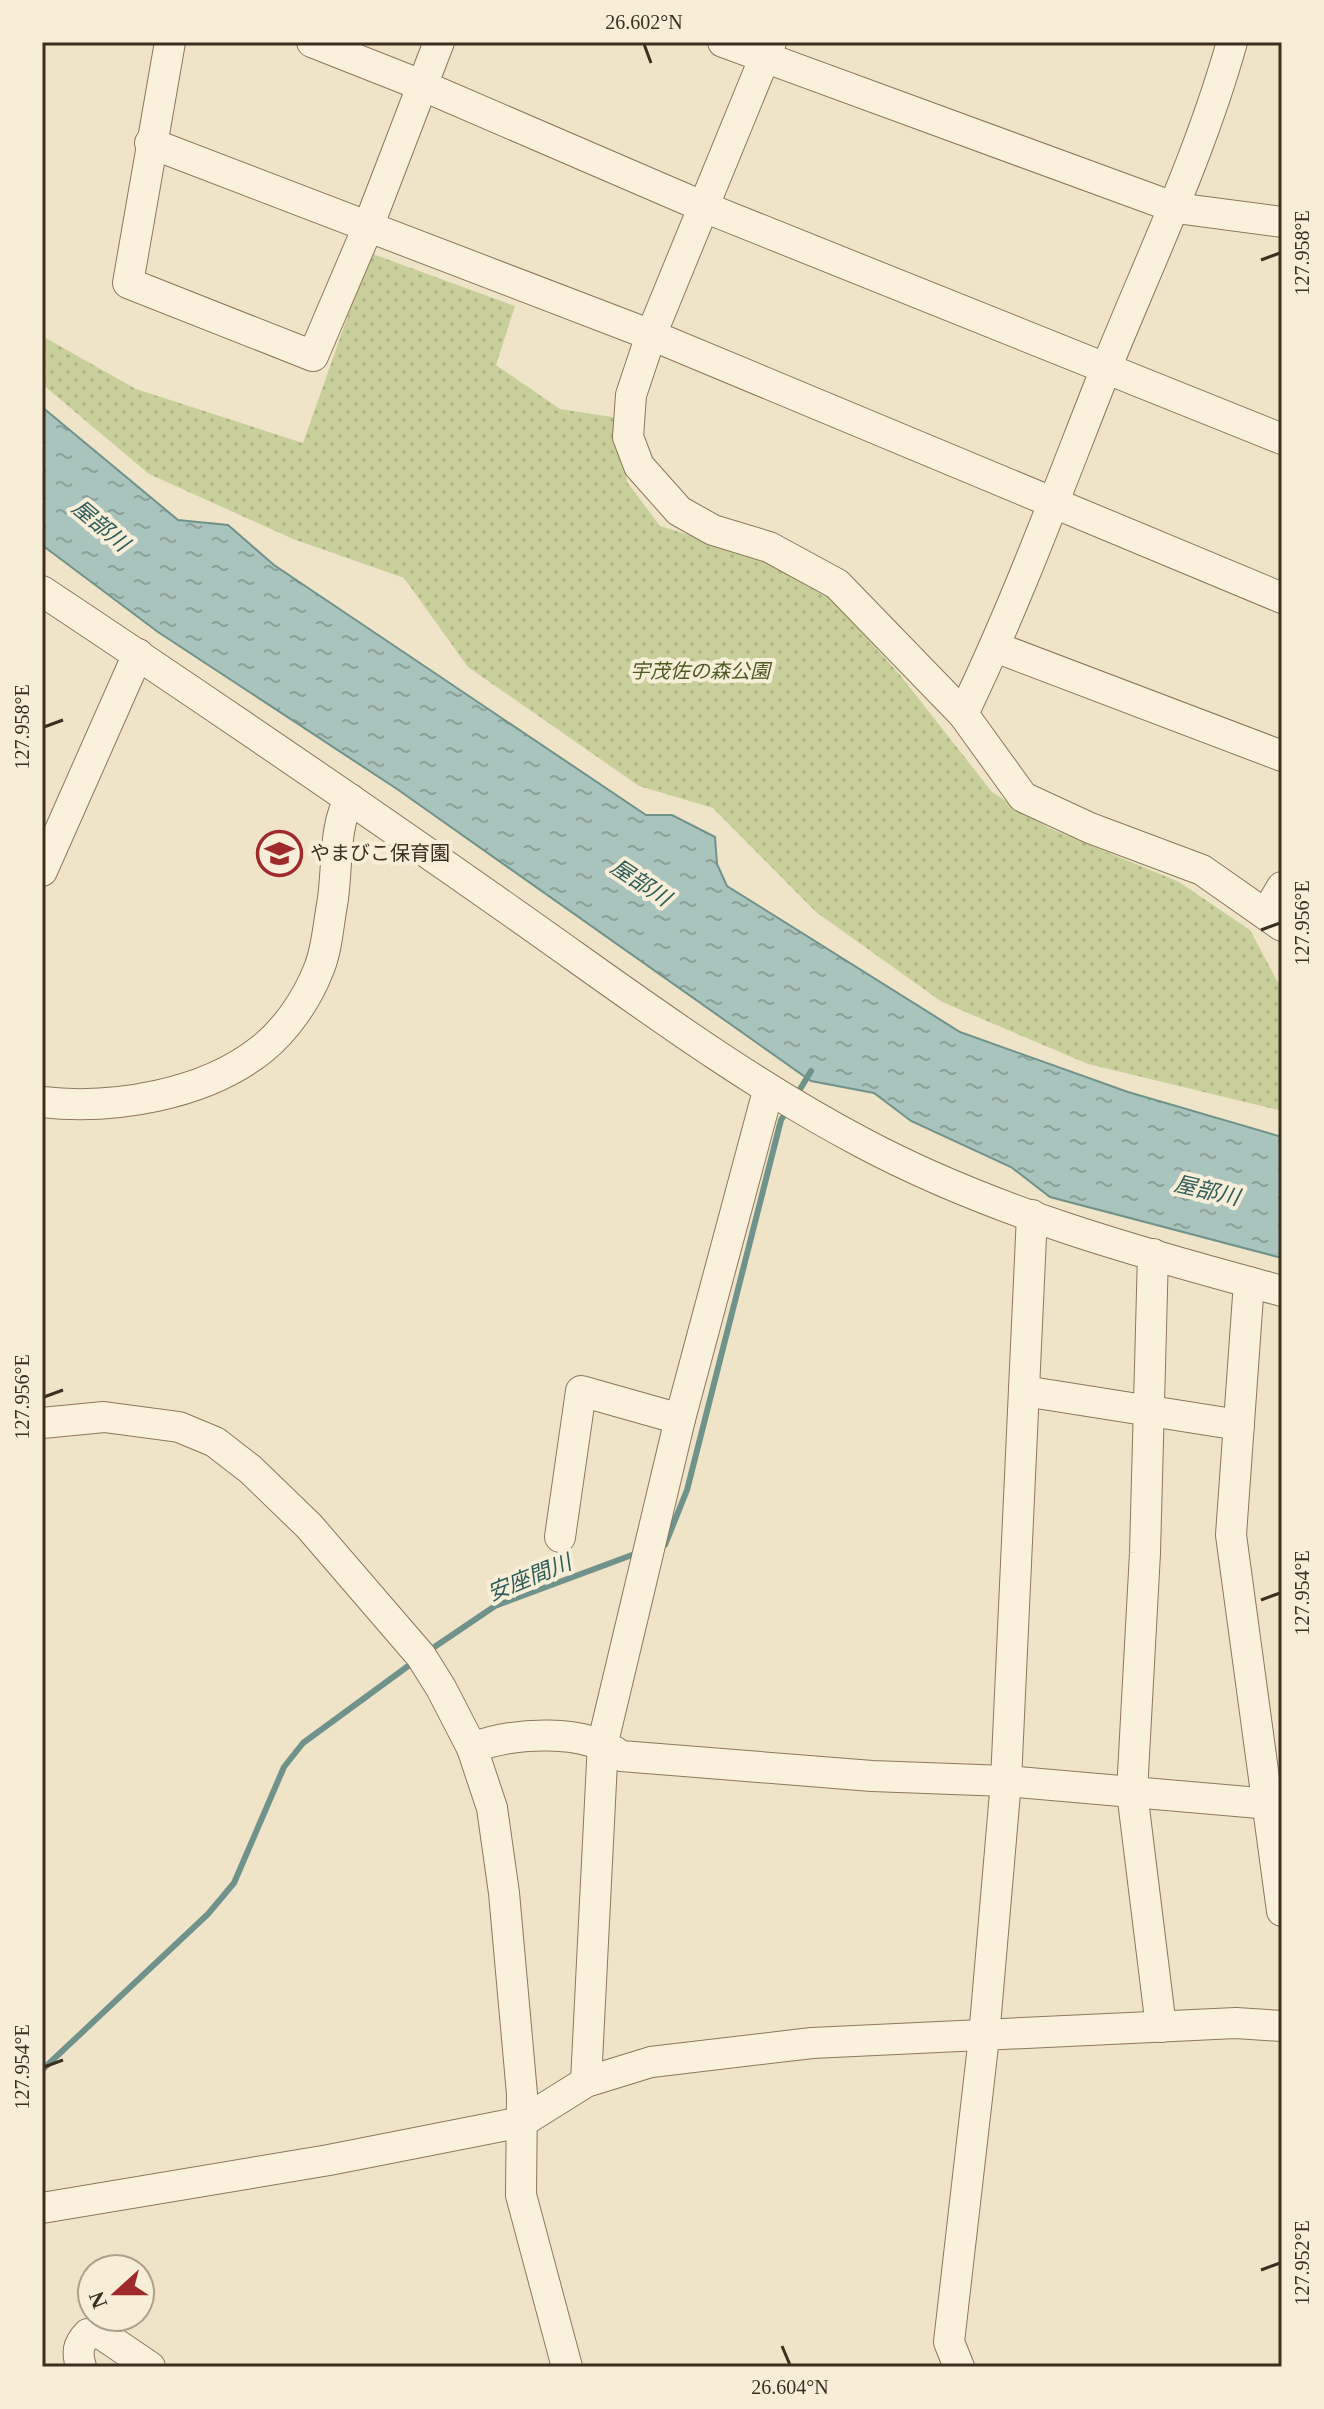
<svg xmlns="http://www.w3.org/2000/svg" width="1324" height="2409" font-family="'Times New Roman','Noto Sans JP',serif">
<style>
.grass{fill:url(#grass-dots)}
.water{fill:url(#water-ripples);stroke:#6f938a;stroke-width:2}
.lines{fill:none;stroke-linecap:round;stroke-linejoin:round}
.stream{stroke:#6f938a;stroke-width:6}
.minor-casing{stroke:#8d765c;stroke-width:32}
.minor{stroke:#faf1dc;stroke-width:30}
.ticks{fill:none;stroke:#3d2e20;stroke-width:3}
.labels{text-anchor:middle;stroke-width:8;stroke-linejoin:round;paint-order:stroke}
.park-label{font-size:20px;font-style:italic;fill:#4d5a26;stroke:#f7eed8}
.poi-label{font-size:20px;fill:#3d2e20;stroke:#f7eed8;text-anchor:start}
.water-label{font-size:22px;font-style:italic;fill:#2f5d5a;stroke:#f7eed8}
.neatline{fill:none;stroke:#3d2e20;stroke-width:3}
.ticks-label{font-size:20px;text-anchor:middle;fill:#3d2e20}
</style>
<defs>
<pattern id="grass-dots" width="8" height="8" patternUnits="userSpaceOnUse" patternTransform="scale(2)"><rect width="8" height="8" fill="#c9cf9b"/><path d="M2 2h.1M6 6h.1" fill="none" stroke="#aeb285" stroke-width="1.8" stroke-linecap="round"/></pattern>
<pattern id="water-ripples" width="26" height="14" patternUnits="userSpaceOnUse" patternTransform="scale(2)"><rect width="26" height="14" fill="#a9c4bc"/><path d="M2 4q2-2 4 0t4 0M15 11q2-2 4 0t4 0" fill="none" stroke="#8ba098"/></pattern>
</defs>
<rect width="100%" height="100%" fill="#f0e4c8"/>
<!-- grass -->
<path class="grass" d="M370,253L515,306L496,365L560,409L618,418L627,482L660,526L761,557L830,597L900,675L992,792L1049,828L1179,882L1250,930L1282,990V1111L1088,1064L942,1002L816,912L713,808L639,786L468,667L404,578L293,539L149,474L42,384V336L136,389L303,443Z"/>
<!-- water -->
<path class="water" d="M42,407L178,520L228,525L274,565L646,815H672L715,837L717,864L727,886L960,1032L1128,1092L1282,1137V1258L1050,1197L1011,1167L911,1121L874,1093L811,1081L397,789L158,632L42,545Z"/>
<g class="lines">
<!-- stream -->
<g class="stream">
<path d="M796,1096L811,1071"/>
<path d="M659,1547L665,1545L687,1490L781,1120L788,1109"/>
<path d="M427,1652L495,1606L640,1552"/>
<path d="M42,2070L208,1914L234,1883L284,1767L303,1743L415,1661"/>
</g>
<defs>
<g id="minor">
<path d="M170,42L128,283L313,356L368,227L439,42"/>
<path d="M312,42L421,85L704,207L1282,439"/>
<path d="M723,42L1176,208L1282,222"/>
<path d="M771,42L651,335L631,395L628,437L639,466L679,511L713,530L769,547L837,584L963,714L1023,797L1090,828L1202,870L1282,926"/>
<path d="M150,143L651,335L1282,598"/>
<path d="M42,591C200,696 357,803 512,912C626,992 738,1077 861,1142C992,1212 1140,1253 1282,1291"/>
<path d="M995,647L1282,756"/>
<path d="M963,714C1017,602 1059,487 1105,371C1149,262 1200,156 1232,42"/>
<path d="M42,871L138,654"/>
<path d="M1266,914L1282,887"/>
<path d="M42,1102C113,1110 205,1095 262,1049C286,1030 307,999 318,971C327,951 328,926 332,905C338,873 333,825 350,799"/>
<path d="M1153,1254L1145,1553L1132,1792L1161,2027"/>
<path d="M1249,1282L1231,1535L1282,1911"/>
<path d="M1024,1391L1239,1425"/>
<path d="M42,1423L104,1417L179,1427L215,1442L250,1469L309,1526L421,1656L441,1688L472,1748L492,1808L504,1893L522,2094L521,2195L567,2367"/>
<path d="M560,1537L581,1391L680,1419"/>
<path d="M472,1748C514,1732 585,1728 621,1756L872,1776L1006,1781L1282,1805"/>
<path d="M586,2082L603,1742L680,1419L768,1091"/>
<path d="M42,2208L329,2160L522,2122L586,2082L651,2062L812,2043L1236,2023L1282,2026"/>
<path d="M81,2367C77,2353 77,2345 88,2334L100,2333L150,2367"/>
<path d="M959,2367L949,2342L984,2037L1006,1781L1032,1215"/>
</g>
</defs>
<!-- minor casing -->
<use href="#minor" class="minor-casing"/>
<!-- minor -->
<use href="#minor" class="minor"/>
</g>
<!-- ticks -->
<path class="ticks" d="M644,44L651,63M1261,260L1280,253M44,727L63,720M1261,930L1280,923M44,1397L63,1390M1261,1600L1280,1593M44,2067L63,2060M1261,2270L1280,2263M782,2346L790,2365"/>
<!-- icons -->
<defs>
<symbol id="school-ring" viewBox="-11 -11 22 22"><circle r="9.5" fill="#f7eed8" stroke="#9e2a2b" stroke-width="1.5"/><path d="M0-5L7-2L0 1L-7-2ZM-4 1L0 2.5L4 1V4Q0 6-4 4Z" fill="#9e2a2b"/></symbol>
</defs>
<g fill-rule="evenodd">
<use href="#school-ring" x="254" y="828" width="51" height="51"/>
</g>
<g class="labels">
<!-- park labels -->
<g class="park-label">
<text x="700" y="678">宇茂佐の森公園</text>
</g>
<!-- poi labels -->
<g class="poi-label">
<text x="310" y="860">やまびこ保育園</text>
</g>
<!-- water labels -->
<g class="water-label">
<text transform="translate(101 525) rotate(40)" y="8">屋部川</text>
<text transform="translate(641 882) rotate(33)" y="8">屋部川</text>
<text transform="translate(1207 1190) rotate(13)" y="8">屋部川</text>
<text transform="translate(529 1577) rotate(-22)" y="8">安座間川</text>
</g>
</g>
<!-- border -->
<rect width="1324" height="2409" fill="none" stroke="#f7eed8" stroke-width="88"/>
<!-- north arrow -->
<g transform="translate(116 2293) rotate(249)"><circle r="38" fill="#f7eed8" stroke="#ada18e" stroke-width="2"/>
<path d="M0-6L14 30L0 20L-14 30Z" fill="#9e2a2b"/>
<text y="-12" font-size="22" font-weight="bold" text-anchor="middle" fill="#3d2e20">N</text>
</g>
<rect x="44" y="44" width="1236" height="2321" class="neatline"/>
<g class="ticks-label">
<text x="644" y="29">26.602°N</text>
<text transform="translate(1302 253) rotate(-90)" y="7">127.958°E</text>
<text transform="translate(22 727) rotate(-90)" y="7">127.958°E</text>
<text transform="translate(1302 923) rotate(-90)" y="7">127.956°E</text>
<text transform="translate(22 1397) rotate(-90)" y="7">127.956°E</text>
<text transform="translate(1302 1593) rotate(-90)" y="7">127.954°E</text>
<text transform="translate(22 2067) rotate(-90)" y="7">127.954°E</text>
<text transform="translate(1302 2263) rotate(-90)" y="7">127.952°E</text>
<text x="790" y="2394">26.604°N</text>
</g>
</svg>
